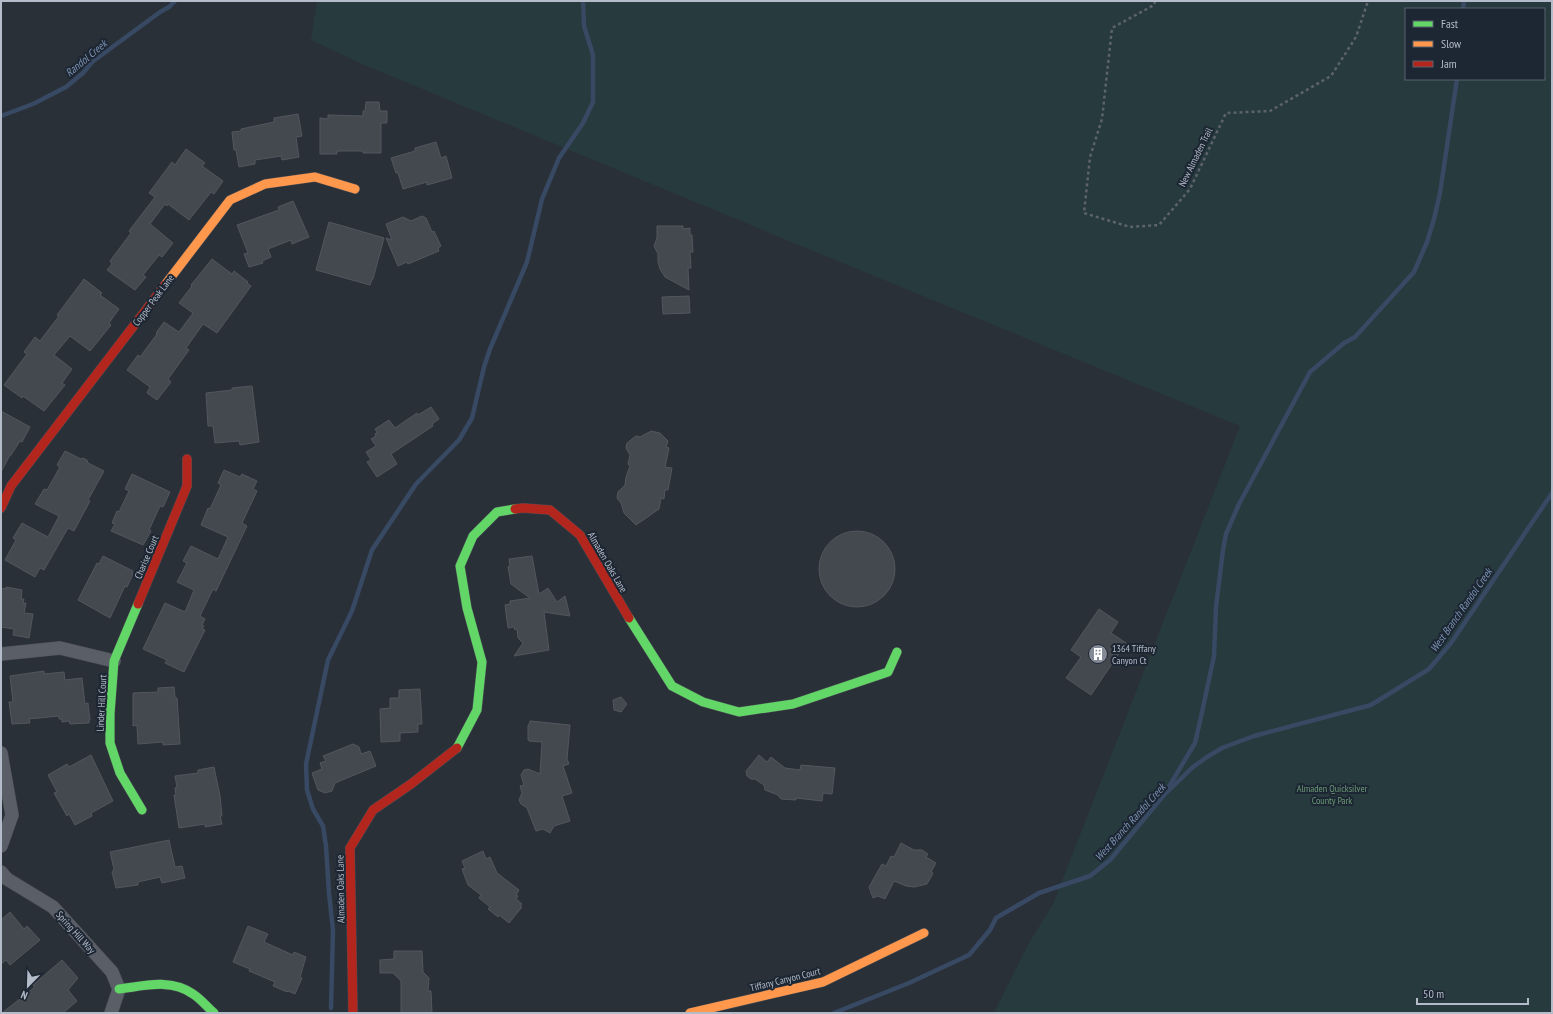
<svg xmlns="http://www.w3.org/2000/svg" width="1553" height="1014" font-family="'PT Sans Narrow',sans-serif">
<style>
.green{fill:#273a3e;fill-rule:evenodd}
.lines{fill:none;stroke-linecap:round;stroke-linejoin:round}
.stream{stroke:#384963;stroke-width:4.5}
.building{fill:#444950;stroke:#52575f}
.street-casing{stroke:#484c53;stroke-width:14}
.fast-casing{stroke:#484c53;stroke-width:10}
.slow-casing{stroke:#484c53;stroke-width:10}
.jam-casing{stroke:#484c53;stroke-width:10}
.path{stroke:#5d636a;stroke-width:2.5;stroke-dasharray:3 3;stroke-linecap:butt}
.street{stroke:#5a5e66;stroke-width:13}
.fast{stroke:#63d668;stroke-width:9}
.slow{stroke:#ff974d;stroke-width:9}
.jam{stroke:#b3261e;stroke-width:9}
.labels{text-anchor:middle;stroke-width:4;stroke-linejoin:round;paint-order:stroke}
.street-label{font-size:10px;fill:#b4bcc9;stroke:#1d2633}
.poi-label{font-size:10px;fill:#b4bcc9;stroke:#1d2633;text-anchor:start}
.park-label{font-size:10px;fill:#6b9a76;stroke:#1d2633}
.water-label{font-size:11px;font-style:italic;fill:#7c92b1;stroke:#1d2633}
</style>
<rect width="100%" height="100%" fill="#2a3038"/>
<!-- green -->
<path class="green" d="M317,1H1552V1013H994L1029,943L1053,904L1240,426L806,248L362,64L311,40ZM1406,9H1544V79H1406Z"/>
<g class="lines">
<!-- stream -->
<g class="stream">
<path d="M1463,9L1464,1"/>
<path d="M1,116L33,104L66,87L83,73L92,62L160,12L169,7L175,1"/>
<path d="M1167,790L1195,743L1201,717L1214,656L1216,607L1223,550L1226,534L1239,504L1310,372L1344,343L1355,337L1414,272L1427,242L1434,219L1440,193L1457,79"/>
<path d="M331,1008L333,930L329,893L326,846L323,826L313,809L307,790L306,764L328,660L352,611L372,550L416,484L459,440L472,418L484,367L490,349L527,262L542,199L559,158L583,123L593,102V55L584,26L583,1"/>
<path d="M834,1013L909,983L969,955L990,930L996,918L1039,893L1090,876L1110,860L1164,795L1193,767L1207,757L1222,748L1254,736L1371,705L1429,669L1451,643L1552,493"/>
</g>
</g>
<!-- building -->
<g class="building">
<path d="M366,102H379L380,111H387V123H381V153H363V151H337V154H320V118L328,119V115L363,116V111H365Z"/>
<path d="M298,114L302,136L296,137L299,157L282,160L281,156L255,160V164L239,167L236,150H234L232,132L241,131V129L274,122V118Z"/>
<path d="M436,142L441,158L446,156L452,178L427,185V182L403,189L398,173H396L391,158L415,151V148Z"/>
<path d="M186,149L205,163L202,166L223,181L214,194L211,192L189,220L168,204L167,206L165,204L150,224L173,243L162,257L159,255L143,275L146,277L135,290L107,270L112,264L110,261L131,233L129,231L155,197L149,193L172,162L175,165Z"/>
<path d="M293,201L309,237L292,244L291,240L268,249L271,257L262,261L263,263L249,267L244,254L248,253L237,225L279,210L278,207Z"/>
<path d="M422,216L426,218L432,232L434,231L441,246L438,248L439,251L408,264L407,262L398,266L386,238L392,240L386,224L403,217L411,221Z"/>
<path d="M329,222L384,238L373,279H372L370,285L316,270Z"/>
<path d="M657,226H683V229L690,228V235H692L693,252H690L691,268H688L689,290L665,277L660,269L658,262V254L654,246L657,238Z"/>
<path d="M212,259L232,274L234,271L248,282L247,283L251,286L217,333L203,324L186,348L189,350L168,379L171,382L157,400L147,393L150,387L127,370L138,355L140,357L157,334L156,333L164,322L179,332L193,313L179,303L192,286L191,285Z"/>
<path d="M84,279L102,293L100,295L119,309L109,323L111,325L90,351L70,336L54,355L72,369L62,383L65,385L44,411L23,396L22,398L4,385L27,354L24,352L35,337L40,341L59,316L57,315Z"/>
<path d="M689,296L690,313L663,314L662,297Z"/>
<path d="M252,386L259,442L240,445L239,441L215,443L213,426H208L206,393L232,390V388Z"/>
<path d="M431,407L439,419L432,424L433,426L391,454L397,464L377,477L367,462L371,460L366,452L376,446L371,439L376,436L375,434L377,432L375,429L389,420L395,428L417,413L418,415Z"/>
<path d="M1,411L30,427L22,442L20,441L11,455H10L1,472Z"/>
<path d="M651,431L660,433L668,441L666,447L669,448L665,467L672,468L668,490H665L664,499L661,498L659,509L636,525L624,513L621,503L617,498L618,492L625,485L626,477L630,466L628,464L630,455L626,448L627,443L636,436L640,437Z"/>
<path d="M65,451L81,459L83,458L87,460L88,463L104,471L88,500L90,501L74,531L68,528L44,570L40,568L35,577L5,560L16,540L13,538L22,523L48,537L59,516L35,504L44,489L47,490L60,467L57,465Z"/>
<path d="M224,470L240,477L242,474L257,481L253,489L257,491L242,523L247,526L216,591L213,589L200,616L205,619L202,625L204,626L202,629L205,630L184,672L165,663L167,660L143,649L165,603L185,612L194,590L177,582L187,563L183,561L191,546L218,559L228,537L201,525L208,508L210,509L221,485L218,483Z"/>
<path d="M132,474L170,492L163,507L160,506L149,530L151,531L143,545L111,531L115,524L112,523L117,511L119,512L129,491L125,489Z"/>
<circle cx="857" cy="569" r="38"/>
<path d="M103,556L133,571L132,573L133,574L127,587L125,586L110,618L78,600L97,563L99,564Z"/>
<path d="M532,556L539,594L548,588L557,602L565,596L570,616L544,612L549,650L514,656L523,643L518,638L517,629L515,630L514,627L508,628L505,605L510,604V601L530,598L511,584L508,567L510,565L509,559Z"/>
<path d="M6,587L22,590L21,599H24L23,603H26L24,613L33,614L29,638L13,635L14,629L1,627V588L6,589Z"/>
<path d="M1099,609L1118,622L1111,633L1126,643L1091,695L1066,678L1081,657L1071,650Z"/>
<path d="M44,671V674L64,672L65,680L82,678L85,704L88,703L90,720H89V723L70,724L69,721L62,722V719H59V716L29,719L30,723L12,724L9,702H13L10,676Z"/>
<path d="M174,687L175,698H177L180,744L163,745V742L138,744L137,725L133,726V693L158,692V688Z"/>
<path d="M420,689L422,724H418V732L400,733V741L381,742L380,709L390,708V698H399V690Z"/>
<path d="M621,697L627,704L621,712L614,710L613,700Z"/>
<path d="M530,721L570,725L567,759L569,764L563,766L572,793L562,796L570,821L554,826L550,833L543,829L536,831L527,808L521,804L519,800L522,793L520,786L524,785L521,775L524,770L528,769L540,774L542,742L529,741L530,740H528V725H529Z"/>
<path d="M353,744L359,747L361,754L370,751L376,766L335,783L332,791L325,793L318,790L312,773L322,769L320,763L326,761L323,756Z"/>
<path d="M91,755L113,801L91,813L92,816L75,825L69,814L67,816L63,809L54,793L57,792L48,775L67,764L69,767Z"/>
<path d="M759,755L767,762L771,757L785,768L800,770L801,765L835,768L832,794L823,793L822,801L796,798V800L781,799L778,795L765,790L764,785L755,779H751L747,776L746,771Z"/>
<path d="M214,767L220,796L222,816H220L222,824L205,827V824L179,828L174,795H176L175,788L177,787L175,776L198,773V770Z"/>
<path d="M169,840L175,867L182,866L185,878L162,883L160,877L138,882V885L116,888L112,872L114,869L110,852Z"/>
<path d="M901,843L914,850H922L928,854L926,857L936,863L931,872L933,873L931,877L927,884L914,887L906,886L894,881L885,899L878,896L873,898L869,887L882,864L886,866L891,856L894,857Z"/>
<path d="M483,851L486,859L490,857L497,873L519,890L516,895L518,896L516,899L522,904L520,906L522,907L509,923L499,915L498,917L488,909L490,907L479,898L481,895L468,885L462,869L465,868L462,861Z"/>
<path d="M10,912L24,929L27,926L40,940L10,965L6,960L1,964V920Z"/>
<path d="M248,926L268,934L264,942L293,955L294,952L306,957L300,977L302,978L295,994L288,991L287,992L273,986L275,982L249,971L250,969L233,962Z"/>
<path d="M394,951H422L423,972L429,978L428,991H431L432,1013H401V981L393,973H380V960L394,959Z"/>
<path d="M62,960L78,978L68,990L77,1001L63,1013H2L35,987L33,985Z"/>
</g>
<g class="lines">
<defs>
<g id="street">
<path d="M1,654L60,648L114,661"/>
<path d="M1,753L12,815L1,846"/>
<path d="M1,872L7,879L53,907L112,972L119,989L111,1013"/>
</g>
<g id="fast">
<path d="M138,604L114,661L110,714V743L120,773L142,810"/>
<path d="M629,618L672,686L703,702L739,712L793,704L888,672L897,652"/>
<path d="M457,748L477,710L482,662L467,608L460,566L473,536L497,512L515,509"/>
<path d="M119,989C144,986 171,978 193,994C201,999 207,1007 214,1013"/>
</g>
<g id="slow">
<path d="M165,285L230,200L265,184L315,177L355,189"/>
<path d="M690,1013L823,982L924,933"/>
</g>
<g id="jam">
<path d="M1,508L11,486L165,285"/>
<path d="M515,509L523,508L550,510L580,535L629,618"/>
<path d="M138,604L187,486V459"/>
<path d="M353,1013L350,848L373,810L411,784L457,748"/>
</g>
</defs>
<!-- street casing -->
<use href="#street" class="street-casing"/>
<!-- fast casing -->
<use href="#fast" class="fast-casing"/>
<!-- slow casing -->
<use href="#slow" class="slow-casing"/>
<!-- jam casing -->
<use href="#jam" class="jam-casing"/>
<!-- path -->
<path class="path" d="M1155,1L1154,5L1112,28L1102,119L1090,157L1084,213L1130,227L1159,225L1190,189L1226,113L1270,111L1331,76L1356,37L1368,1"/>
<!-- street -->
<use href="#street" class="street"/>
<!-- fast -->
<use href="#fast" class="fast"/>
<!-- slow -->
<use href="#slow" class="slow"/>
<!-- jam -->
<use href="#jam" class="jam"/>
</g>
<!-- icons -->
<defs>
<symbol id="building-disc" viewBox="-11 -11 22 22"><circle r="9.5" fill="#848b96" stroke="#1d2633"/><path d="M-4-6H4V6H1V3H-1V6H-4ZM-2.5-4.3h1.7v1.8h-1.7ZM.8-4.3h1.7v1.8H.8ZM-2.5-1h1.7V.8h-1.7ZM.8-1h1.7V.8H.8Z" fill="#fff"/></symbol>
</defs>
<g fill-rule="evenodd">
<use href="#building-disc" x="1087" y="643" width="22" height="22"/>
</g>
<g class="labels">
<!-- street labels -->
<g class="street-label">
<text transform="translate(1195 157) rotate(-64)" y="4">New Almaden Trail</text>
<text transform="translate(153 300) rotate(-53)" y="4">Copper Peak Lane</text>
<text transform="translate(146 557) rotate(-67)" y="4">Charise Court</text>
<text transform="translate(608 562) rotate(60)" y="4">Almaden Oaks Lane</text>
<text transform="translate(101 703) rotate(-87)" y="4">Linder Hill Court</text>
<text transform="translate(340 889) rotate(-91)" y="4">Almaden Oaks Lane</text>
<text transform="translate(76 932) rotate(48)" y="4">Spring Hill Way</text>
<text transform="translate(785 979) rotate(-14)" y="4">Tiffany Canyon Court</text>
</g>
<!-- poi labels -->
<g class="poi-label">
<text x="1112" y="652">1364 Tiffany<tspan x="1112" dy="12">Canyon Ct</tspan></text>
</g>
<!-- park labels -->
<g class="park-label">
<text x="1332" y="792">Almaden Quicksilver<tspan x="1332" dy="12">County Park</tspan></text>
</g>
<!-- water labels -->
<g class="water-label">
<text transform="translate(86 58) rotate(-40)" y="4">Randol Creek</text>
<text transform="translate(1461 610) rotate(-55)" y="4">West Branch Randol Creek</text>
<text transform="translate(1130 822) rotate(-48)" y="4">West Branch Randol Creek</text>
</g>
</g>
<!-- border -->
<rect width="1553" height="1014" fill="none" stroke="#b4bcc9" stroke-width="4"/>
<!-- legend -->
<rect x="1405" y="8" width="140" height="72" fill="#1d2633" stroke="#59626f"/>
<rect x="1413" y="21" width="20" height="6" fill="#63d668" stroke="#59626f"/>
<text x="1441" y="28" font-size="12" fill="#b4bcc9">Fast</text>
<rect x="1413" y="41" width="20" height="6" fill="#ff974d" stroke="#59626f"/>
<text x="1441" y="48" font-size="12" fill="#b4bcc9">Slow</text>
<rect x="1413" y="61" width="20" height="6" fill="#b3261e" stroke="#59626f"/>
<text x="1441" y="68" font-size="12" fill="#b4bcc9">Jam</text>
<!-- north arrow -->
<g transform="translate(28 986) rotate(203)" stroke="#1d2633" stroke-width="3" paint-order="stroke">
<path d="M0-3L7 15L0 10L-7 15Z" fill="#b4bcc9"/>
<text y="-6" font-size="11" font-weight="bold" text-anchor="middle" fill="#b4bcc9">N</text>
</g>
<!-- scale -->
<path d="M1417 998v6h111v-6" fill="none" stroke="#b4bcc9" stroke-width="2"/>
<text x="1423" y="998" font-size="12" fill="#b4bcc9" stroke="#1d2633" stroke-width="3" paint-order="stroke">50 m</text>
</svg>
